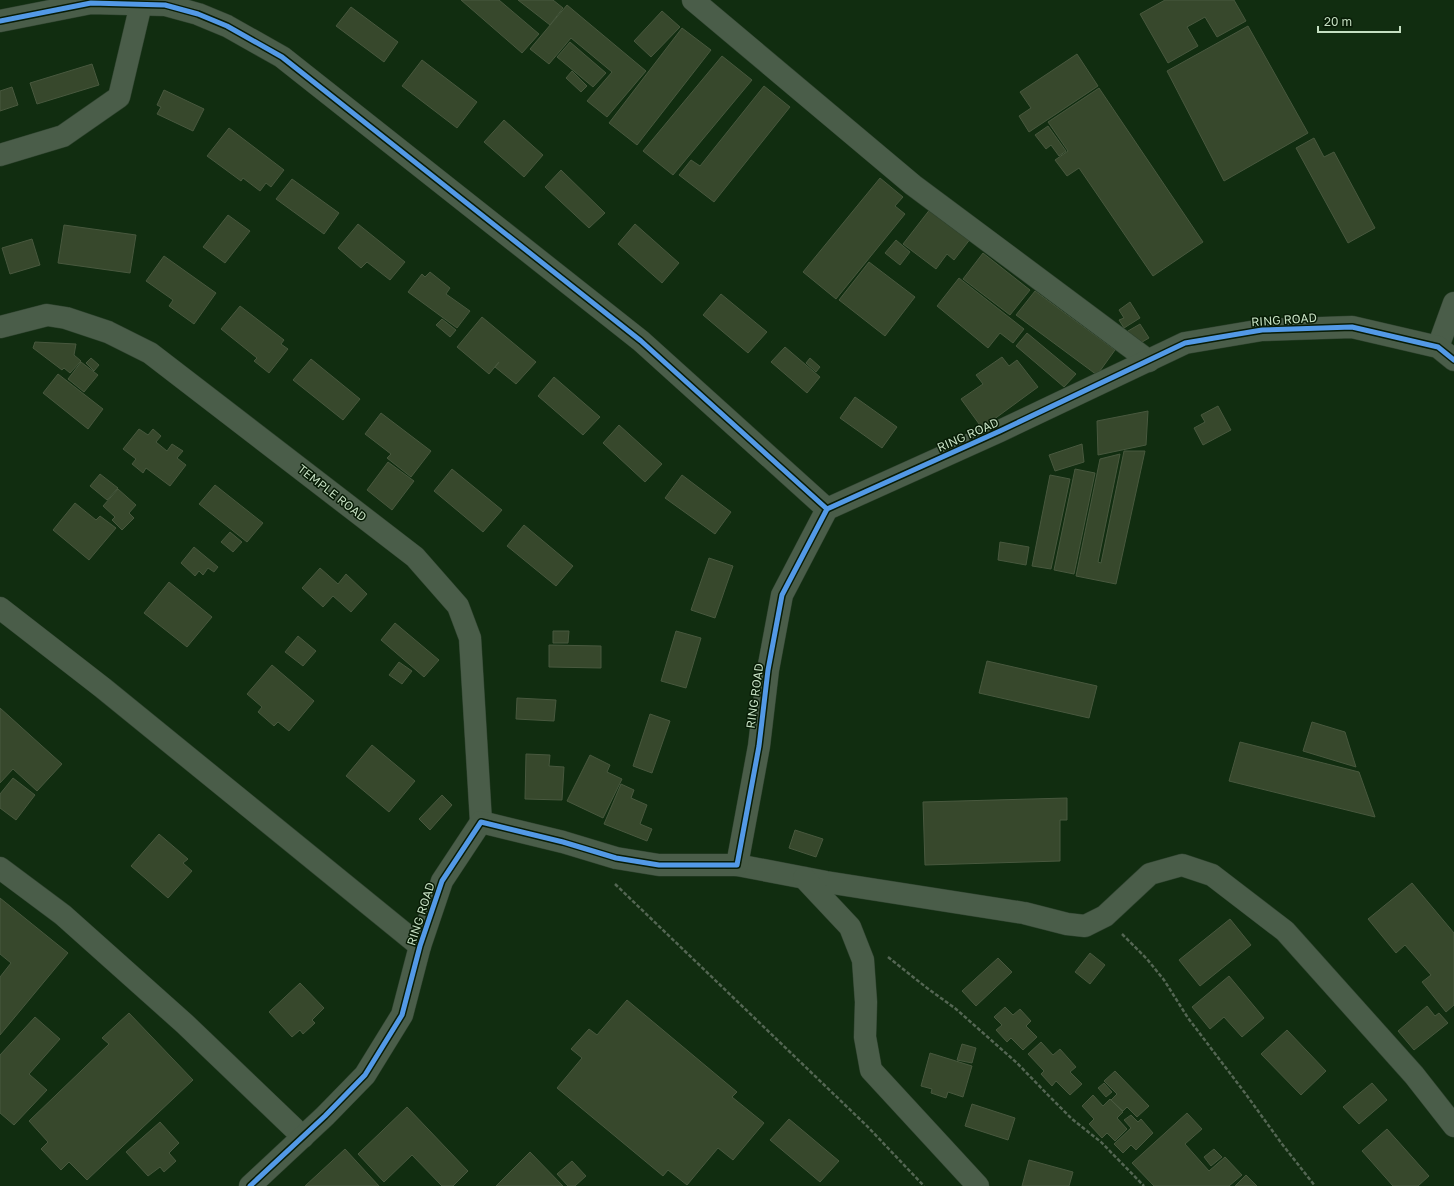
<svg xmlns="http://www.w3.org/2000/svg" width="1454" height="1186" font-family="'Golos Text',sans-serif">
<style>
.building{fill:#37482c;stroke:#48583e}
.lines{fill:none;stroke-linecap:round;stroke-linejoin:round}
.minor-casing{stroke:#2e422e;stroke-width:23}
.path{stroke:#546653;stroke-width:2.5;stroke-dasharray:4 2;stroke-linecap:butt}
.minor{stroke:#4a5d49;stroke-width:22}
.cycleway-casing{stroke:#081c06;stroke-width:8}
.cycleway{stroke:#5399e6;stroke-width:5}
.labels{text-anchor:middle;stroke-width:3;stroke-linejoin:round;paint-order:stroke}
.street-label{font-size:12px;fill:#c5dfc2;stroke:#081c06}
</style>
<rect width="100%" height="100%" fill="#112d10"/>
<!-- building -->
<g class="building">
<path d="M461,0H499L539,34L522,53Z"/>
<path d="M518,0H553L563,8L550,25Z"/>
<path d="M1165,0H1234L1246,21L1217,37L1205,17L1187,27L1198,46L1168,63L1140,14Z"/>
<path d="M567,5L646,71L607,117L587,101L612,72L571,38L549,64L530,49Z"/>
<path d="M351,7L398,42L384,62L336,26Z"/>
<path d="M662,11L680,27L651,57L634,41Z"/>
<path d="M1248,26L1308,133L1224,181L1167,71Z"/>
<path d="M682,28L711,50L637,145L609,123Z"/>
<path d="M570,42L606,73L593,87L557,57Z"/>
<path d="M1077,54L1098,86L1029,132L1019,116L1031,108L1020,92Z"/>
<path d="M722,56L752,80L673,175L643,151Z"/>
<path d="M422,60L477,102L457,128L402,86Z"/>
<path d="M92,64L99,85L37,104L30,83Z"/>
<path d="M572,71L587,86L581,92L566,78Z"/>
<path d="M764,86L790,107L714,202L679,175L691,160L700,166Z"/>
<path d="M12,87L18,105L0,111V91Z"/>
<path d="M1099,88L1203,242L1153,276L1079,168L1067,176L1055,160L1068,151L1048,122Z"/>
<path d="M164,90L204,109L193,131L157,114L161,107L157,105Z"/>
<path d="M504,120L543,155L524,177L484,142Z"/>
<path d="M1048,126L1066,151L1059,156L1051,145L1046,149L1035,135Z"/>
<path d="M229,128L284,170L271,187L266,183L260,191L243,178L241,181L207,156Z"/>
<path d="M1314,138L1324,157L1334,152L1375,228L1348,243L1296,148Z"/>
<path d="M561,170L605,213L589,228L545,187Z"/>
<path d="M880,178L903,197L895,206L905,214L836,299L803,272Z"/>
<path d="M292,179L339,213L324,234L276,199Z"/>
<path d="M931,208L971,238L954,260L947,254L936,269L903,244Z"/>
<path d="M228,215L250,231L225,263L203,247Z"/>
<path d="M358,224L405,262L390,280L367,262L361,268L338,248Z"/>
<path d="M635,224L679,263L662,283L618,244Z"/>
<path d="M64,225L136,235L130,273L58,263Z"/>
<path d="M32,239L40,265L10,274L2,248Z"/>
<path d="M896,240L910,252L900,265L885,253Z"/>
<path d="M983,253L1030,290L1010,315L963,279Z"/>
<path d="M164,256L216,293L194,324L169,306L173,300L146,281Z"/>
<path d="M869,262L915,297L885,336L839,300Z"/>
<path d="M430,272L450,288L446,294L470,311L457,328L408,292L422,274L425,277Z"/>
<path d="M959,278L1024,329L1013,343L1000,333L988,348L937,306Z"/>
<path d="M1035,291L1115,350L1097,375L1016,315Z"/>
<path d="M721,294L767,332L748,353L703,315Z"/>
<path d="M1130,302L1140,318L1124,328L1119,320L1124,318L1119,310Z"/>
<path d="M240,306L284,340L281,344L288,349L269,373L254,361L257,358L221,329Z"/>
<path d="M482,317L536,362L516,384L495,367L499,362L489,374L457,347Z"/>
<path d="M442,319L456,330L450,337L436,325Z"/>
<path d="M1140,324L1149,338L1137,345L1128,331Z"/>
<path d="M1027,333L1076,374L1064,387L1016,346Z"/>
<path d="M35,342L76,344L74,355L81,361L70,373L64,368L62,370L33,348Z"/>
<path d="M785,347L820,377L807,393L771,362Z"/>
<path d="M1002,357L1009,366L1017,360L1038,387L982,428L961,399L983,384L976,375Z"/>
<path d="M91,358L99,365L94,371L86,363Z"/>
<path d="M810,358L820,367L816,372L806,363Z"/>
<path d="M311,359L360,399L343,420L293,380Z"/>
<path d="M81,362L98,375L84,392L68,379Z"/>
<path d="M58,374L103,409L88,429L43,393Z"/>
<path d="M554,377L600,417L583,435L538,396Z"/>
<path d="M855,397L897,427L882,448L840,418Z"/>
<path d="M1218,406L1231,430L1203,445L1194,428L1205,422L1201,415Z"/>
<path d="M1148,411L1146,445L1098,455L1097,421Z"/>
<path d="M381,413L431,451L411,477L387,458L391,454L365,434Z"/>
<path d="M619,425L662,464L645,482L603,443Z"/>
<path d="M139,429L148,435L153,429L161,436L156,442L167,451L172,444L183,451L177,458L186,465L170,486L146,468L143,473L132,464L136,459L123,449Z"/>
<path d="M1082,444L1084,462L1055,471L1049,455Z"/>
<path d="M1124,451H1145L1116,584L1076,576L1100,459L1120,454L1098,562L1101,563Z"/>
<path d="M388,462L414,481L392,510L367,490Z"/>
<path d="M452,469L502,510L483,532L434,491Z"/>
<path d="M1075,469L1095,473L1074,574L1054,570Z"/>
<path d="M100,474L118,488L107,500L90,486Z"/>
<path d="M682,475L731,512L715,534L665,498Z"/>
<path d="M1050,475L1070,479L1051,569L1032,566Z"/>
<path d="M215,485L263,523L247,542L199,504Z"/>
<path d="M118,489L136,505L129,513L134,518L122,530L112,520L115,517L103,506Z"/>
<path d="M75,503L96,520L100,516L116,528L89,560L53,530Z"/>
<path d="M524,525L573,566L556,586L507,546Z"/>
<path d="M230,532L242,542L233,552L221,542Z"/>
<path d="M1000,542L1029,547L1026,565L998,560Z"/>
<path d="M194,547L218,567L214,572L208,568L203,575L199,571L195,576L181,563Z"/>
<path d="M709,558L733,566L715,618L691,610Z"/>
<path d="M320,568L338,584L346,574L367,594L351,612L333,596L323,607L302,588Z"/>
<path d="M169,582L212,617L187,647L144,613Z"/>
<path d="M395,623L439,660L424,677L381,640Z"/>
<path d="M553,631H569L568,643H553Z"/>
<path d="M676,631L701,638L686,688L661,681Z"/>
<path d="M298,636L316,651L303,666L285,652Z"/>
<path d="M549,645L601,646V668L549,667Z"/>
<path d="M987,661L1097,686L1089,718L979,693Z"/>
<path d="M399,662L412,671L402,684L389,675Z"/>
<path d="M272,665L314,701L289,731L278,722L274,726L258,712L262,707L247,694Z"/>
<path d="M517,698L556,700L554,721L516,719Z"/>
<path d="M0,708L62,764L37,791L13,769L0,783Z"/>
<path d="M650,714L670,721L652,773L633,766Z"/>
<path d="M1312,722L1345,732L1356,767L1303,751Z"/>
<path d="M1240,742L1359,772L1375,817L1229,781Z"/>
<path d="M372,745L415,781L389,812L346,776Z"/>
<path d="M526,754L550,755L549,766L564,767L562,800L525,799Z"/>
<path d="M590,755L610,765L607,772L622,779L603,818L567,801Z"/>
<path d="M13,778L35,795L16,820L0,808V794Z"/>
<path d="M621,784L634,790L631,798L647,805L640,824L652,829L647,841L604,824Z"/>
<path d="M442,795L452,805L430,830L419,819Z"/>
<path d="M1067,798V820H1060V861L925,865L923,802Z"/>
<path d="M795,830L823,839L816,857L789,848Z"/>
<path d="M159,834L188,859L183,863L192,871L168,898L131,866Z"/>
<path d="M1412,883L1454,933V1005L1446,1012L1422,982L1431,975L1405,945L1396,953L1368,919Z"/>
<path d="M0,898L68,953L0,1035V977L11,963L0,954Z"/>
<path d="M1230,919L1251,945L1200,986L1179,960Z"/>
<path d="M1090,953L1105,965L1090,984L1075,972Z"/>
<path d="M998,958L1012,972L976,1006L962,991Z"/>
<path d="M1229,976L1264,1018L1242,1037L1224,1017L1210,1029L1192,1007Z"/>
<path d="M300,983L324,1008L312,1020L315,1023L303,1034L300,1030L292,1037L269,1012Z"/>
<path d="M627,1000L737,1092L732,1097L764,1123L733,1160L718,1148L687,1185L668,1170L663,1176L557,1088L582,1058L571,1049L589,1029L597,1035Z"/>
<path d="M1427,1006L1435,1016L1439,1013L1448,1023L1414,1050L1398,1031Z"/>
<path d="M1005,1007L1013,1015L1020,1009L1031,1021L1026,1026L1037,1037L1023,1050L1011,1038L1007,1042L996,1030L1002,1025L994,1017Z"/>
<path d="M129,1013L193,1080L87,1180L69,1162L61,1170L41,1149L48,1142L29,1121L109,1044L102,1038Z"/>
<path d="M35,1017L60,1039L29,1074L47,1090L14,1125L0,1113V1055Z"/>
<path d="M1287,1030L1326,1071L1301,1095L1261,1054Z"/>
<path d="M1041,1042L1053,1055L1060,1049L1076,1067L1070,1072L1082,1084L1070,1095L1056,1081L1052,1086L1041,1074L1044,1071L1028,1054Z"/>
<path d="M962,1044L976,1048L972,1063L957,1060Z"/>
<path d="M930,1053L972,1066L963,1097L948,1092L946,1098L931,1093L932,1089L921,1086Z"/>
<path d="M1115,1071L1149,1106L1137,1117L1127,1107L1123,1111L1111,1100L1117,1094L1104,1081Z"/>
<path d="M1104,1083L1112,1092L1106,1097L1098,1088Z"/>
<path d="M1372,1083L1387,1100L1359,1124L1343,1107Z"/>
<path d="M1093,1095L1103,1106L1110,1099L1123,1112L1117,1118L1127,1129L1115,1141L1107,1133L1102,1138L1089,1124L1094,1119L1082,1106Z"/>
<path d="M972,1104L1015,1118L1008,1140L965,1126Z"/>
<path d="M407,1107L468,1171L453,1186H442L412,1155L384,1182L358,1154Z"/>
<path d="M1187,1113L1202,1129L1185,1144L1209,1171L1225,1157L1242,1175L1229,1186H1154L1132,1163Z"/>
<path d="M1131,1115L1138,1122L1141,1119L1153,1133L1136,1150L1131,1145L1123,1153L1114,1144L1131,1128L1124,1120Z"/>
<path d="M789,1119L839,1161L820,1182L770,1140Z"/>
<path d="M160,1122L179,1143L169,1153L176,1161L164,1172L160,1167L148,1176L126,1152Z"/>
<path d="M1387,1129L1429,1176L1418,1186H1393L1362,1151Z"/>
<path d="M345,1149L379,1186H305Z"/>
<path d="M1214,1149L1222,1157L1211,1166L1204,1157Z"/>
<path d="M530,1152L563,1186H496Z"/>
<path d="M1029,1160L1073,1172L1069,1186H1022Z"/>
<path d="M572,1161L586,1176L575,1186H568L557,1174Z"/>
<path d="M1246,1175L1257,1186H1235Z"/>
</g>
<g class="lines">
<defs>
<g id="minor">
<path d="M693,0L913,185L1149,361"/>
<path d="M0,21L91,3L165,5L198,14L227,26L282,57L641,341L827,509"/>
<path d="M0,155L63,136L119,97L141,4"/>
<path d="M0,327L47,315L66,318L108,332L150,353L415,557L458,606L470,638L481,822"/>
<path d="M1438,347L1454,303"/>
<path d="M0,608L103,688L420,946"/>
<path d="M737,865L826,882L1024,913L1067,924L1085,926L1105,916L1150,874L1182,865L1212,875L1285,931L1414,1075L1454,1126"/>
<path d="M0,868L63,915L185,1024L303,1137"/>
<path d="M804,878L850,927L863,960L866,1002L865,1037L871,1070L978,1186"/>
<path d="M250,1186L325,1116L365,1075L402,1015L420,946L442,881L481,822L563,842L616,858L659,865H737L759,746L768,670L782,595L827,509L1000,431L1185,343L1262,330L1352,327L1438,347L1454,360"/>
</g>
</defs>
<!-- minor casing -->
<use href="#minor" class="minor-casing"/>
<!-- path -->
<g class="path">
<path d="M615,884L867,1126L924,1186"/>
<path d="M1122,934L1147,959L1164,980L1188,1018L1245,1093L1282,1144L1315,1186"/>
<path d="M888,957L927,988L956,1009L1017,1063L1049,1096L1072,1119L1101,1142L1144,1186"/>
</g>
<!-- minor -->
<use href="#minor" class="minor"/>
<defs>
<g id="cycleway">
<path d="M0,21L91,3L165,5L198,14L227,26L282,57L641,341L827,509"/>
<path d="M250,1186L325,1116L365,1075L402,1015L420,946L442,881L481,822L563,842L616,858L659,865H737L759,746L768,670L782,595L827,509L1000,431L1185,343L1262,330L1352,327L1438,347L1454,360"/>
</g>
</defs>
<!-- cycleway casing -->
<use href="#cycleway" class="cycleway-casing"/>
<!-- cycleway -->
<use href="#cycleway" class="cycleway"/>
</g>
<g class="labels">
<!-- street labels -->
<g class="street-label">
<text transform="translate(1284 320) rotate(-4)" y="4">RING ROAD</text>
<text transform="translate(968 435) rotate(-24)" y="4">RING ROAD</text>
<text transform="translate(332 493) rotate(38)" y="4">TEMPLE ROAD</text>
<text transform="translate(755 696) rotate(-82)" y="4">RING ROAD</text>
<text transform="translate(421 914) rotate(-72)" y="4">RING ROAD</text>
</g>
</g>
<!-- scale -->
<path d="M1318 26v6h82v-6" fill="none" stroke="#c5dfc2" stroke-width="2"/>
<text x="1324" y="26" font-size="12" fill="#c5dfc2" stroke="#081c06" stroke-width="3" paint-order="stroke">20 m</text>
</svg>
